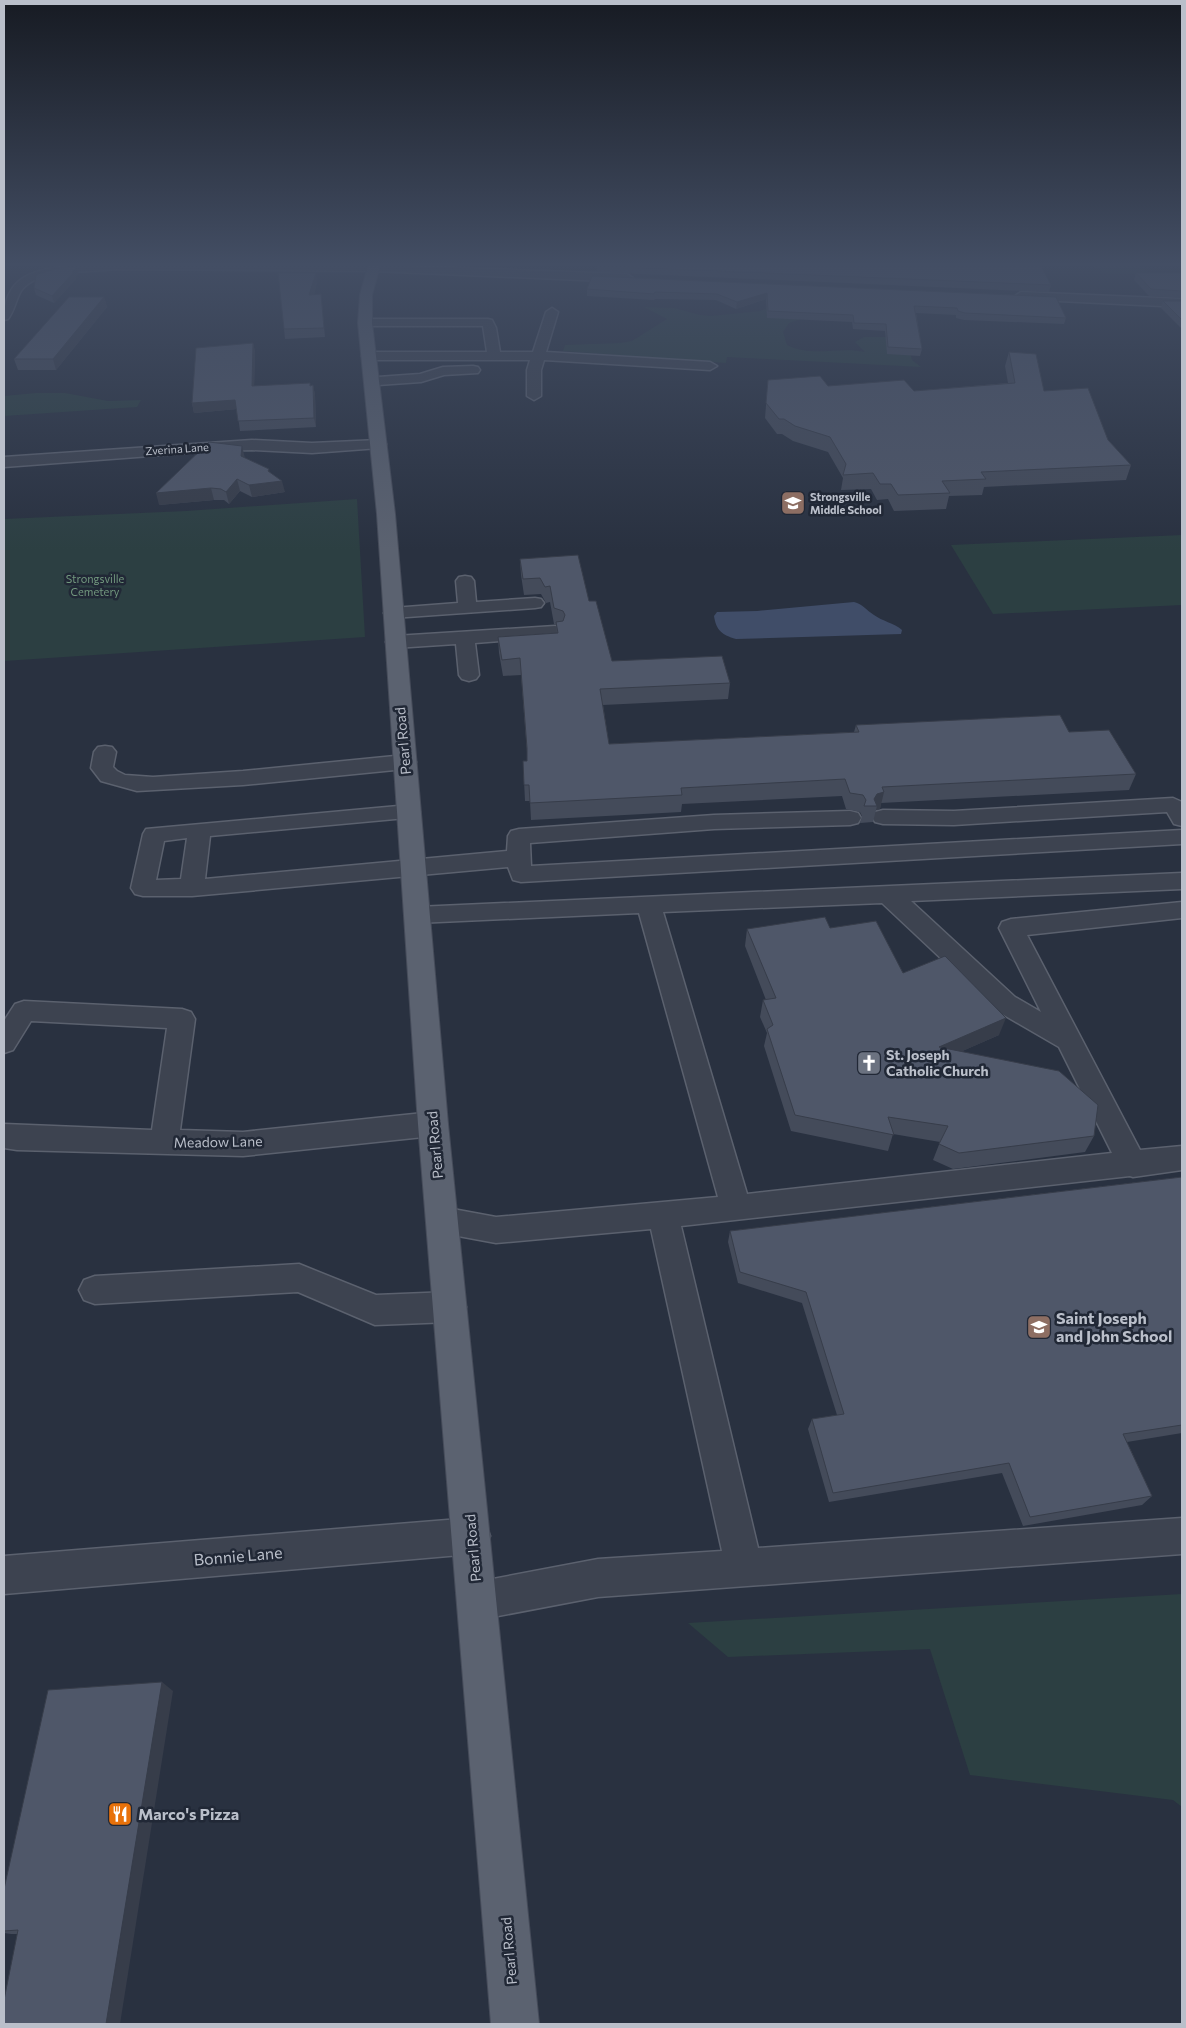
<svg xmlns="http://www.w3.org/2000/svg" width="1186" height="2028" font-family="Commissioner,sans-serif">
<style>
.green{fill:#2c3f42}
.water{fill:#404d68}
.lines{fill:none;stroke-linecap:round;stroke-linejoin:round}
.minor-casing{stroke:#5b616e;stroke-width:3}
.major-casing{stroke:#464c5a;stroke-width:2}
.minor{fill:#3d4350;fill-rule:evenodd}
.major{fill:#5b6270;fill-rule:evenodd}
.wall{fill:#444b5a}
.shaded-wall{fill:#373d4a}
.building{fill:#4f5769;stroke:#373d4a}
.labels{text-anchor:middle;stroke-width:5;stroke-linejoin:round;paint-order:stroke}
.far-street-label{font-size:11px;fill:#babfca;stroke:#212836}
.far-poi-label{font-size:11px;font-weight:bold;fill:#babfca;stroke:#212836;text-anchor:start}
.far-park-label{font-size:11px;fill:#73997f;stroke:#212836}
.street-label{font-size:14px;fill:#babfca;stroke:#212836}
.poi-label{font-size:14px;font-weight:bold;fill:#babfca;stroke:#212836;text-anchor:start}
.near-poi-label{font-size:16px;font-weight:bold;fill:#babfca;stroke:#212836;text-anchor:start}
.near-street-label{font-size:16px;fill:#babfca;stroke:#212836}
</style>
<rect width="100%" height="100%" fill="#293140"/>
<!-- green -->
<g class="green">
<path d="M1093,266H1140L1150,274H1108Z"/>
<path d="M644,307L674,308L700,315L712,316L760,311L770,307L827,310L789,323L783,332L787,345C813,358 839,346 865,352L855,342L864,337H906L912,360L921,367L727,357L726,363L563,351L565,345L621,343L632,341L667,319Z"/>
<path d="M36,393H65L108,401L141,400L137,407L4,416V396Z"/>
<path d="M357,499L365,637L4,661V519L186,511Z"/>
<path d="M1182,535V605L993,614L951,545Z"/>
<path d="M1182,1594V1807L1173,1800L970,1775L930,1649L728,1657L688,1623Z"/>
</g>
<!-- water -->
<path class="water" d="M854,602C863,604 866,610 874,615C882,621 894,623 902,630L901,634L736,639C722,635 716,630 714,616L717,612L757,611Z"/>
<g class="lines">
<defs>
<g id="minor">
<path d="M67,266H402L627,274L633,278L627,282L373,271L114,269C90,273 37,268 21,291C16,299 15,310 8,319L4,320C4,278 31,270 67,266Z"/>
<path d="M1021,292L1182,299V307L1017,299L1015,296Z"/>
<path d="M552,308L558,312L546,352L710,362L717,366L710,370L544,360L541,370V396L534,400L527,396V370L530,360H369L362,356L369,352H487L483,326H361L359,323L365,319H488L492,320L496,328L500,352H533L546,312Z"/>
<path d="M473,366L478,367L480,370L478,373L444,375L421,382L378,385L371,381L378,377L420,374L443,367Z"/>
<path d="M252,440L312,443L379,440L384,441L386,444L384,447L379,448L312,453L252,450L217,451L4,467V457Z"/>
<path d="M465,576L471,577L474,581L476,602L535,598L541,599L544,603L541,607L535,608L393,618L387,617L384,613L387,609L393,608L458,603L456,581L459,577Z"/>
<path d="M555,626L562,628L564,632L562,636L475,643L479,675L476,679L469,681L462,679L459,675L456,644L395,648L388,646L386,642L388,638L395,636Z"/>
<path d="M105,746L112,747L116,752L113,767L117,771L125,775L153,777L243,771L405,755L413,757L416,762L413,767L405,769L243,785L137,791L101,781L91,768L94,752L98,747Z"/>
<path d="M1173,798L1182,802V826L1174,824L1167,812L954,825L883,824L875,822L872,817L875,812L883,810L954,811Z"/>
<path d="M409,805L417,807L420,812L417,817L210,836L205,879L507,851L508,836L511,831L519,829L714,815L850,811L858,813L861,818L858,823L850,825L714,829L530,843L531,866L1182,830V844L521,882L513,880L508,867L192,896H143L135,894L131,888L143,834L146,829ZM187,838L181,879L156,880L164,841Z"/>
<path d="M1182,873V889L911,901L1015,997L1041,1012L999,928L1002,922L1011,919L1182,902V918L1027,935L1140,1150L1182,1146V1170L1133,1177L1130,1176L681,1226L758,1548L1182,1518V1554L598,1597L477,1620L464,1614L458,1601L464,1588L477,1582L598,1559L722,1551L651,1229L496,1243L442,1233L431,1229L427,1220L431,1211L442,1207L496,1217L718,1197L639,913L417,923L408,921L405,915L408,909L417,907ZM882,903L997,1011L1059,1047L1112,1153L747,1194L663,912Z"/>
<path d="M24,1001L182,1009L191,1012L195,1019L180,1130L243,1132L433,1112L443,1116L447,1124L443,1132L433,1136L243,1156L17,1150L4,1148V1124L152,1130L167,1028L31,1021L13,1050L4,1053V1021L15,1004Z"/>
<path d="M299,1264L376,1295L450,1292L461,1297L466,1307L461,1317L450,1322L375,1325L298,1292L95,1304L84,1300L79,1290L84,1280L95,1276Z"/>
<path d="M472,1518L485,1523L490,1536L485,1549L472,1554L4,1594V1556Z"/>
</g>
<path id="major" d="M368,266H380L372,295V323L395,514L448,1124L539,2024H491L418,1124L377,514L358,323L360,295Z"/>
</defs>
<!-- minor casing -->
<use href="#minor" class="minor-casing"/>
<!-- major casing -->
<use href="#major" class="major-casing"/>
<!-- minor -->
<use href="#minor" class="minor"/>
<!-- major -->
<use href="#major" class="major"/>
</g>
<!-- wall -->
<g class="wall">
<path d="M597,266L1051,285L1049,292L597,272Z"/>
<path d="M77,267L78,274L75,277L76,279L54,303L36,295L34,288Z"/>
<path d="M1136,273H1182V298L1149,296L1134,280Z"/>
<path d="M592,276L1066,318L1064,324L964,320L956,318V315L916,313L922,349L920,356L887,354L885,331L853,329L852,322L767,318L766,299L736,309L716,300L655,299L654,300L587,296V289Z"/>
<path d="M317,282L314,295L322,304L325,337L285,339L284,329Z"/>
<path d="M104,297L107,307L56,370H18L14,359Z"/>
<path d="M1163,301H1182V328H1181L1161,308Z"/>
<path d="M253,343L255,352L254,386L313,385L315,395L316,427L240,431L237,409L194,413L192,403Z"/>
<path d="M1009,352L1044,391L1108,440L1131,465L1126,480L984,487L982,495L949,496L946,509L894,511L888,499L877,500L871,489L841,490L843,478L828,452L793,441L782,434H777L765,418L768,380L828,386L914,391L1008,383L1005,366Z"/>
<path d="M245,458L269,472L285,492L252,497L240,491L229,504L224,500H214L159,505Z"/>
<path d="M520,559L589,601L612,661L730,683L728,699L603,705L609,744L854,732L856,725L1069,732L1136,774L1129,790L881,803L880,809L876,810L873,822L860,823L862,816L860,812L846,809L842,796L682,804L681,812L531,820L530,801H525L523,761H527V752L521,675L503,676L499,653L498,637L557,633L556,625L554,624L550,602L546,603L541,594L524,595L521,575Z"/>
<path d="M830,928L999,1035L960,1052L1094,1136L1085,1152L953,1169L933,1160L940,1142L893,1134L888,1151L791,1131L764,1046L767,1033L760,1017L763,1000H766L745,946L747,929Z"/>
<path d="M1182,1177V1433L1127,1442L1152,1496L1142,1505L1023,1526L1002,1473L829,1502L808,1429L812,1419L837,1415L802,1303L738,1283L728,1242L730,1231Z"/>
<path d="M173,1691L18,1934H11L4,1933V1889Z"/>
</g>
<!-- shaded-wall -->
<g class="shaded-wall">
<path d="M39,266H58L40,269Z"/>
<path d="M77,267L78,274L75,277L76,279L54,303L52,296Z"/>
<path d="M316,273L317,282L311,305L309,295Z"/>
<path d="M767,293L766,299L736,309L737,302Z"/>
<path d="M104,297L107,307L56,370L53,359Z"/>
<path d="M253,343L255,352L254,396L252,386Z"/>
<path d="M313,385L315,395L316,427L314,418Z"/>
<path d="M235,400L237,409L194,413L192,403Z"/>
<path d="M242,446L245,458L241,456Z"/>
<path d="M269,469L271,481H282L285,492L252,497L249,485Z"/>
<path d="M237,479L240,491L229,504L226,492Z"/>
<path d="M211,488L214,500L159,505L156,493Z"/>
<path d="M884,792L880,809L876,810L877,806L874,799L877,794Z"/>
<path d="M1006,1018L999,1035L933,1064L939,1047Z"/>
<path d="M162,1682L173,1691L120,2024H106Z"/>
</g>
<!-- building -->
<g class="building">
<path d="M597,266H1041L1051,285Z"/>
<path d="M77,267L72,272H74L52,296L34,288L36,275L38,274L59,268Z"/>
<path d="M278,273H316L309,295L321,294L324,328L284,329Z"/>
<path d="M1136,273H1182V291L1151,289Z"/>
<path d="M592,276L1056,297L1066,318L965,313L958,311L957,308L914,306L922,349L888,347L886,324L854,323L853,315L768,311L767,293L737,302L717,294L655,292L654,294L587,289Z"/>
<path d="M69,297H104L53,359H14Z"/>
<path d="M1163,301H1182V320Z"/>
<path d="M253,343L252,386L310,383V386L313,385L314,418L238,421L235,400L192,403L196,348Z"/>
<path d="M1009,352L1036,354L1044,391L1088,388L1108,440L1131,465L981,472L986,479L942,481L950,493L898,495L891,484H880L873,473L843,475L846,464L830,437L795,426L784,419H779L766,403L768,380L820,376L828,386L904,380L914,391L1015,383Z"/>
<path d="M209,442L242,446L241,456L269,469L268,471L282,481L249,485L237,479L226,492L221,489L211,488L156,493Z"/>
<path d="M578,555L589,601H596L612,661L722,656L730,683L600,689L609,744L859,732L856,725L1060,715L1069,732L1109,730L1136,774L882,787L884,792L877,794L874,799L877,806H864L866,800L863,795L850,793L845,779L681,788L682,795L530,803L529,785H524L523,761H527V748L520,658L502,660L498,637L558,633L556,622L563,621L565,615L563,611L554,608L550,586L545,587L540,578L523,579L520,559Z"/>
<path d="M825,917L830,928L876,921L903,973L945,956L1006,1018L939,1047L1059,1071L1098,1105L1094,1136L959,1153L939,1144L948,1126L888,1117L894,1135L795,1115L767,1029L773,1025L763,1000L776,998L747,929Z"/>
<path d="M1182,1177V1425L1123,1434L1152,1496L1030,1517L1009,1463L833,1493L812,1419L844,1414L806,1292L740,1272L730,1231Z"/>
<path d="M162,1682L106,2024H4V2000L18,1930L4,1931V1889L48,1690Z"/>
</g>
<!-- sky -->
<linearGradient id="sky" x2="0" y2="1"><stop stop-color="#171b23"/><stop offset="0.48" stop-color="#434e64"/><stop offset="1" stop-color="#434e64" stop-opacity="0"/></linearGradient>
<rect width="1186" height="550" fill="url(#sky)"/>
<!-- icons -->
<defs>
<symbol id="school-square" viewBox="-11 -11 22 22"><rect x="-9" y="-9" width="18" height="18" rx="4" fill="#8d6e63" stroke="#212836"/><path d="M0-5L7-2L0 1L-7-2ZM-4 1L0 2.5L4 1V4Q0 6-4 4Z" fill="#fff"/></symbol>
<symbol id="church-square" viewBox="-11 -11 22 22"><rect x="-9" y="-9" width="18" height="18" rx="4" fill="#6b7280" stroke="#212836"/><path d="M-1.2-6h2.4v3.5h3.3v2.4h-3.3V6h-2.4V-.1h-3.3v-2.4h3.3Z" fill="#fff"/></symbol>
<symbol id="restaurant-square" viewBox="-11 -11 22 22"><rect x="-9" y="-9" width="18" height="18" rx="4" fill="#e8710a" stroke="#212836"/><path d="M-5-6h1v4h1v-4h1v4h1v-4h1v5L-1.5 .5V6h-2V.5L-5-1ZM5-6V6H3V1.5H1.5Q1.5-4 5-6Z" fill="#fff"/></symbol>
</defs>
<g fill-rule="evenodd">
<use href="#school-square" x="779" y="489" width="28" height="28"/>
<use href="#church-square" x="855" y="1049" width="28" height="28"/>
<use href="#school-square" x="1025" y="1313" width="28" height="28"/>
<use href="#restaurant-square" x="106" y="1800" width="28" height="28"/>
</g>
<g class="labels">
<!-- far-street labels -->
<g class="far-street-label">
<text transform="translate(177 449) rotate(-4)" y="4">Zverina Lane</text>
</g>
<!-- far-poi labels -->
<g class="far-poi-label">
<text x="810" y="501">Strongsville<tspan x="810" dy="13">Middle School</tspan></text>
</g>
<!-- far-park labels -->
<g class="far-park-label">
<text x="95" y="583">Strongsville<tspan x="95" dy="13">Cemetery</tspan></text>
</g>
<!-- street labels -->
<g class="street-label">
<text transform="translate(403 741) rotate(-95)" y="5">Pearl Road</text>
<text transform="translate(218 1142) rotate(-1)" y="5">Meadow Lane</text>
<text transform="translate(435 1145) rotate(-95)" y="5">Pearl Road</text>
<text transform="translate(473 1548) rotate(-95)" y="5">Pearl Road</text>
<text transform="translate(509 1951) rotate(-95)" y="5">Pearl Road</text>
</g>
<!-- poi labels -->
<g class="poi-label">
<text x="886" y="1060">St. Joseph<tspan x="886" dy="16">Catholic Church</tspan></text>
</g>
<!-- near-poi labels -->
<g class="near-poi-label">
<text x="1056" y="1324">Saint Joseph<tspan x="1056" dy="18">and John School</tspan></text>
<text x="138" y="1820">Marco's Pizza</text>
</g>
<!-- near-street labels -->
<g class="near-street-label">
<text transform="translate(238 1556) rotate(-5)" y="6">Bonnie Lane</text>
</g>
</g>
<!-- border -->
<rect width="1186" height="2028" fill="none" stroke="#babfca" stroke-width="10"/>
</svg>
